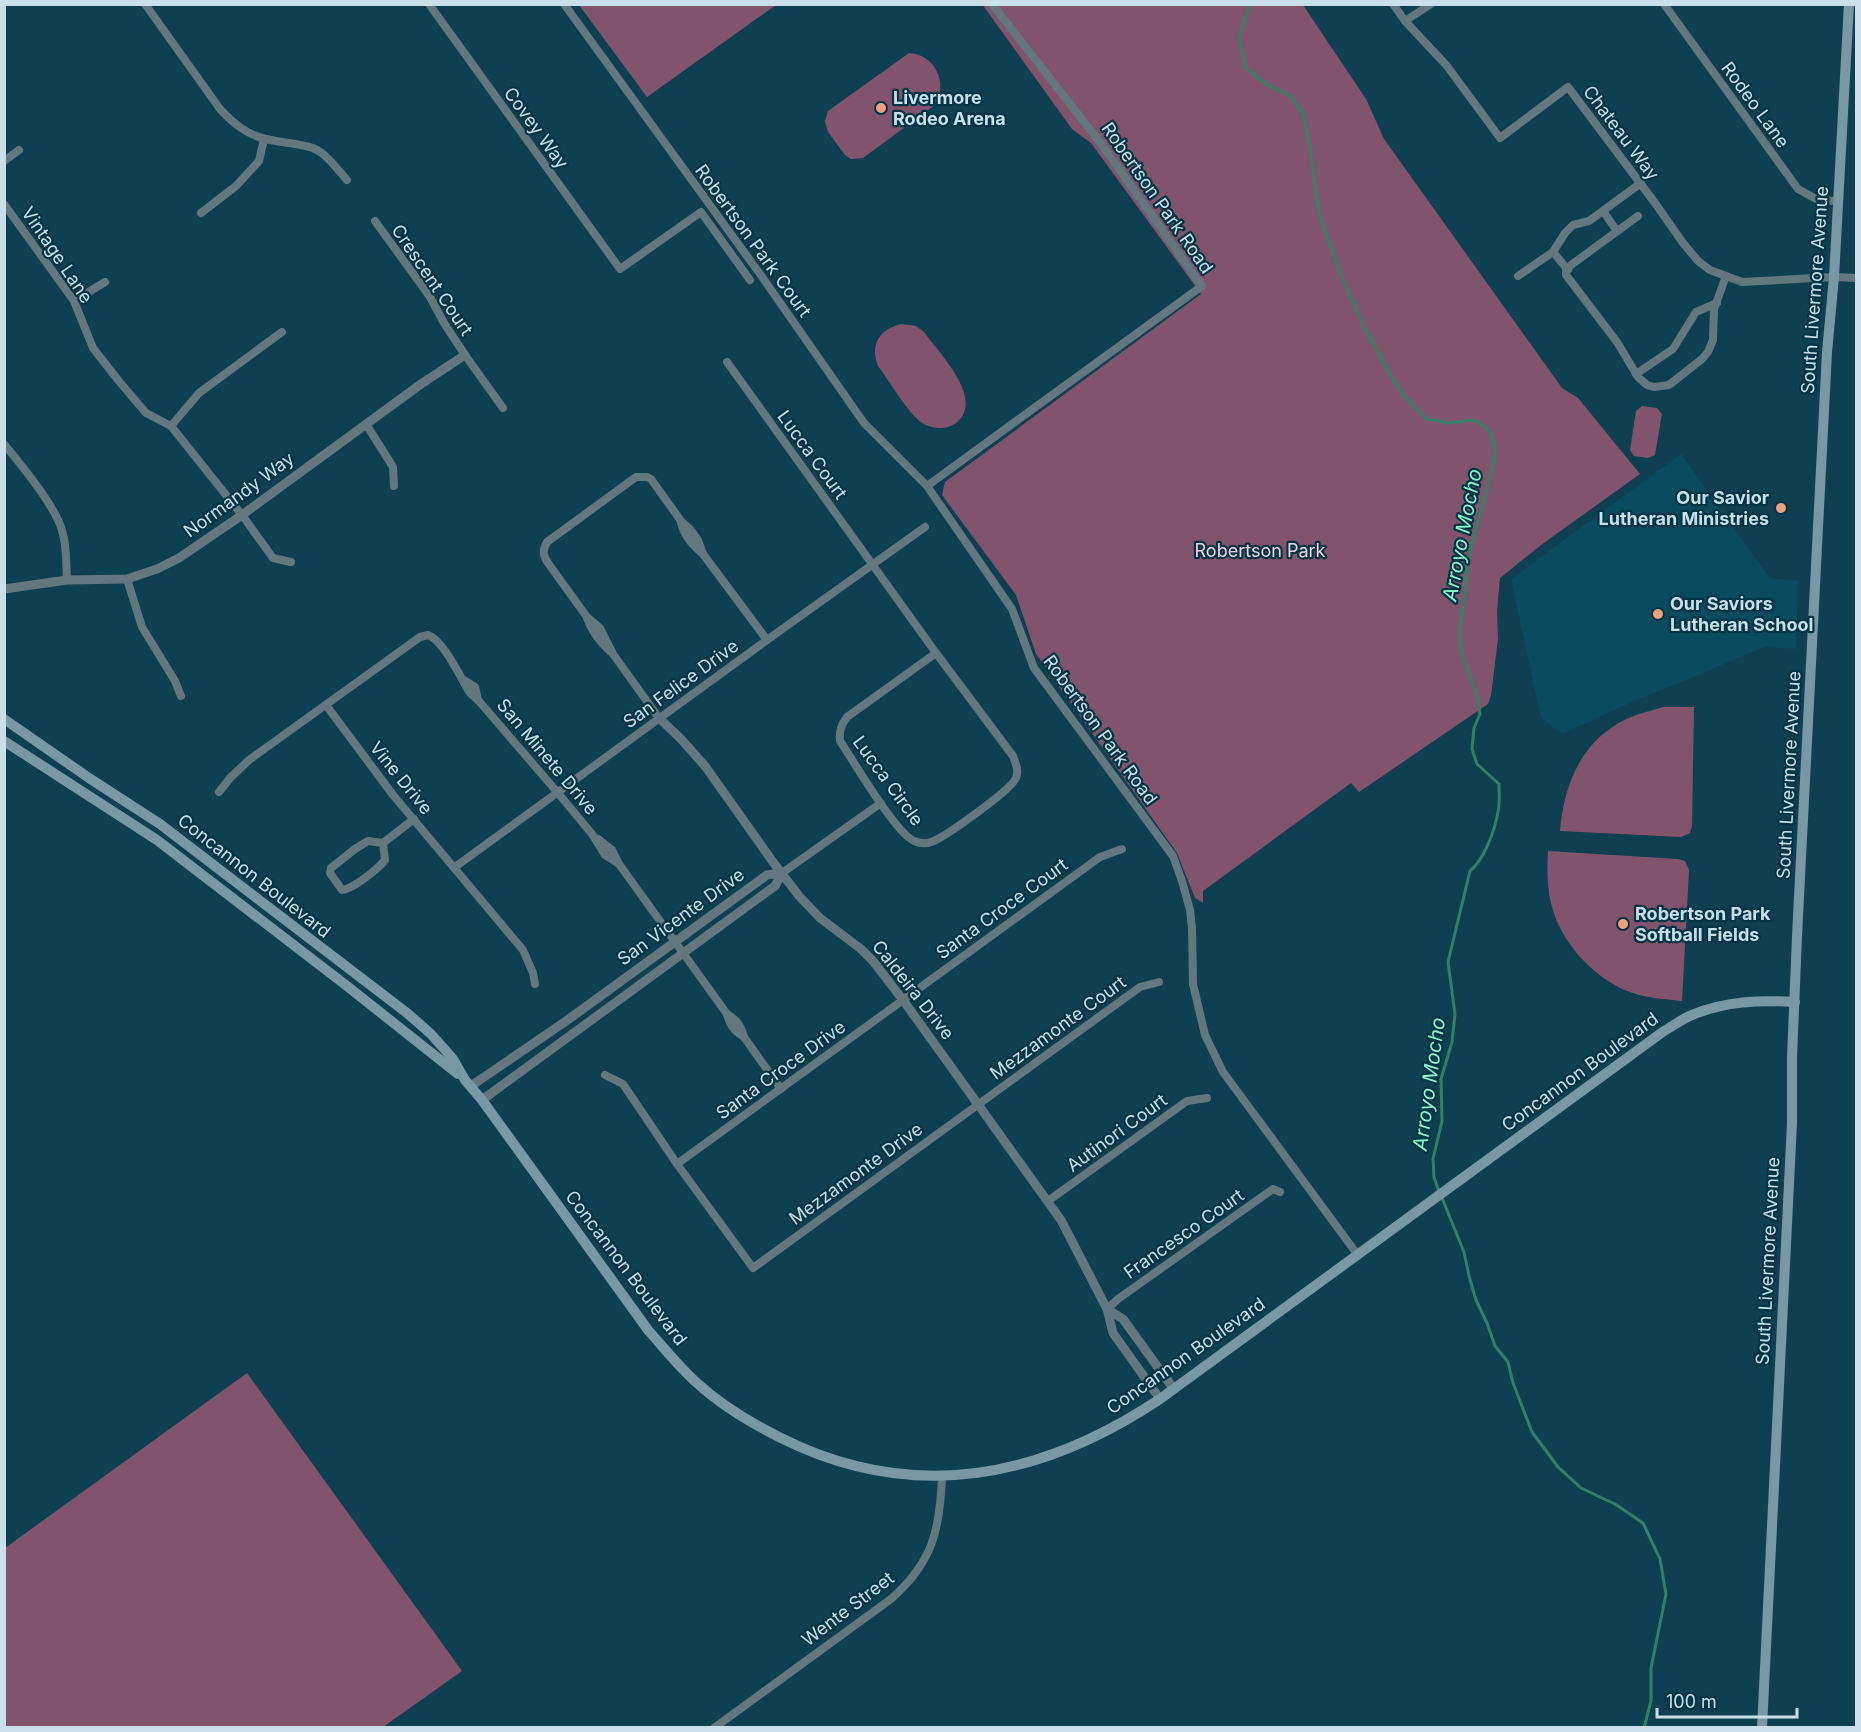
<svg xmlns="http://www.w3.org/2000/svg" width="1861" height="1732" font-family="Inter,sans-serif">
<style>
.built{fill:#0a4b5f}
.green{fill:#82536d}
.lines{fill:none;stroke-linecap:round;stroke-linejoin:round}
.stream{stroke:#328164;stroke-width:3}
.minor{stroke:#63777f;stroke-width:8}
.tertiary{stroke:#63777f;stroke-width:9}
.secondary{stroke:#7998a5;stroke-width:10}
.poi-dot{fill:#f1a17c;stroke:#013546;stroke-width:2}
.labels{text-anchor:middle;stroke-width:4.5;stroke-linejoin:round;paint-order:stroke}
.poi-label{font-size:18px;font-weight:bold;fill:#c9e0eb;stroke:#013546;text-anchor:start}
.street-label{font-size:18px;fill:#c9e0eb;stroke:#013546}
.park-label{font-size:18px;fill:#f7d2e5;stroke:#013546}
.water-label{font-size:20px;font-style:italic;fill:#89f7ca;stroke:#013546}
</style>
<rect width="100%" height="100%" fill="#0f4051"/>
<!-- built -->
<path class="built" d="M1681,454L1770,578L1798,581L1796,649L1765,647L1630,703L1562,734L1541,718L1511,579Z"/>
<!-- green -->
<g class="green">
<path d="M982,4L1303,5L1366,99L1384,139L1562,388L1578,398L1640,474L1541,545L1500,578L1497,611L1498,639L1491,695L1488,704L1359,792L1351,783L1203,891V903L1195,898L1177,853L1036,654L1016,595L942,495L945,482L1201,294L1091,143L1072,129Z"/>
<path d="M579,5H776L647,97Z"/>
<path d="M909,53C934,54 949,83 935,105L863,158L851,159L845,155L828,132L825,121L828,111Z"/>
<path d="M901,324L916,326L924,332C939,353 986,400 956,423C947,430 933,429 924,424C910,417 889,380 878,366C870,344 879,330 901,324Z"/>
<path d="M1642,406L1657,408L1662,414L1655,455L1648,458L1634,456L1630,450L1636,411Z"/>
<path d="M1663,707H1694L1692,826L1690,833L1681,837L1560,831C1564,780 1585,734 1636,715C1645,712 1654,710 1663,707Z"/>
<path d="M1548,851L1678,859L1685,861L1689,870L1682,1001C1664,999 1644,998 1627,991C1593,977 1561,942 1552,907C1547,889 1547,869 1548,851Z"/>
<path d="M247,1373L462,1671L383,1727H5V1548Z"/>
</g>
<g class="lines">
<!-- stream -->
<g class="stream">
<path d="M1250,4L1239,38L1246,68L1266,84L1290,96L1303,114L1310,148L1319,214L1341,275L1364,327L1391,376L1404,396L1426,419L1450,423L1473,420L1484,426L1491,434L1495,449L1494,463L1468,559L1466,588L1460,626L1461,652L1477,695L1480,714L1474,728L1472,749L1477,764L1499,784C1499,793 1500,803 1498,812C1495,830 1484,860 1470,871L1448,962L1455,1014L1452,1042L1441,1079L1442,1121L1433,1159L1434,1177L1439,1192"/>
<path d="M1442,1198L1464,1252L1469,1276L1476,1300L1487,1323L1495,1346L1508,1362L1513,1383L1532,1432L1558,1467L1581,1488L1615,1504L1643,1523L1660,1559L1666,1594L1651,1668V1701L1644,1728"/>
</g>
<!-- minor -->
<g class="minor">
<path d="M145,4L220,109C233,123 247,135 266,139C282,143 298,143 313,148C327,154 337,169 347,180"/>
<path d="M429,4L620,269L701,212L750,280"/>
<path d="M564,4L760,274L864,423L927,486L1012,609L1034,668L1173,856L1182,881L1190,910L1192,928L1193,984L1205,1035L1223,1072L1357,1254"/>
<path d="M1393,4L1405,21L1447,66L1500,138L1568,87L1655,203L1683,243L1698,261L1710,270L1742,282L1834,277L1856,278"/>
<path d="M1664,4L1798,189L1818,200L1837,201"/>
<path d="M1405,21L1431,4"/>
<path d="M4,161L19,150"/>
<path d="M4,204L74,301L93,348L118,380L146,413L171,426L242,515L273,558L291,562"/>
<path d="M1603,211L1617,231"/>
<path d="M201,213L236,186L259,161L264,139"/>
<path d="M1638,216L1571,265L1566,271V275L1617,342L1638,377L1647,385L1654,387L1669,385L1702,359L1708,352L1713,340L1714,309L1726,276"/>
<path d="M375,221L430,297L444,323L465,355L503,408"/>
<path d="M1553,252L1568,270"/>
<path d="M1518,276L1553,252L1565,233L1573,225L1589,221L1641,183"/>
<path d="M74,301L105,282"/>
<path d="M727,362L936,653L847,717C841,725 839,731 840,741C854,762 895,832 914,841C919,843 926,844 931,842C944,838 1011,790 1016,778C1019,771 1016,764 1013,756L936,653"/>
<path d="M1636,374L1673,349L1696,312L1717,303"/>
<path d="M366,424L393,467L394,486"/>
<path d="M171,426L199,393L282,332"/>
<path d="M4,444C21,465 47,496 58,520C67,538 66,561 67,580"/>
<path d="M927,486L1202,286L1102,145L992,4"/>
<path d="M681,523C685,537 692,545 703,554L767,640"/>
<path d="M127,579L142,627L175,681L181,696"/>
<path d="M587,618C593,633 599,641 611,652"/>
<path d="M464,680L475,687L478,700"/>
<path d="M326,705L393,795L523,950L533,973L535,984"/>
<path d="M659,718L613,654L600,628L587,617L548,563C543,555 542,551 547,542L636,477H647L651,479L681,521L690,529L698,540L703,554"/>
<path d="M219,792L230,778L249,760L420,637L428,635C443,640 460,676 468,690C470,694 475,697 478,700L558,793L592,834L605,855L619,864"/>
<path d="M598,839L612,850L619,864L727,1014C737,1020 741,1026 744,1037"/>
<path d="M368,841L383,843L385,860C378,869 353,889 342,890L330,873L331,868L355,849Z"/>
<path d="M383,843L414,819"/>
<path d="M455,867L767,640L925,527"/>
<path d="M782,873L881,803"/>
<path d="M727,1014C730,1025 734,1031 744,1037L781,1089"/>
<path d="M605,1075L623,1084L677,1164L753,1268L1140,987L1159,982"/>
<path d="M677,1164L1100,857L1122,849"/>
<path d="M1048,1201L1187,1101L1207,1098"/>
<path d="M1107,1309L1118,1299L1273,1189L1280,1192"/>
<path d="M714,1728L891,1599C933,1562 940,1530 942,1476"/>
</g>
<!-- tertiary -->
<g class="tertiary">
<path d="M4,589L67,580L127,579L157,569L179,558L242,515L421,384L465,355"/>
<path d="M659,718L681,739L705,766L773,862L799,896L820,918L861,949L873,961L903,1000L1061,1220L1107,1309L1113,1333L1160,1399"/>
<path d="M471,1086L569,1019L767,875L782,873"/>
<path d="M482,1100L775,886L782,873"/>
<path d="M1107,1309L1123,1319L1173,1388"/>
</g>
<!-- secondary -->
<g class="secondary">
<path d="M4,719L89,778L160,824L407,1013L431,1034L453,1059L465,1080L482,1100L648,1330C664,1348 679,1367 697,1383C722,1406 751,1423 781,1438C913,1504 1040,1479 1160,1399L1664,1031C1673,1026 1682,1019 1692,1015C1725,1001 1760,1000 1795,1002"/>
<path d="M4,741L157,840L347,986L458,1074"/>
<path d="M1762,1728L1792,1123V1058L1797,936L1827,352L1834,277L1849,4"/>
</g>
</g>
<!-- markers -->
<g class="poi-dot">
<circle cx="881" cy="108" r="6"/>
<circle cx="1781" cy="508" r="6"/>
<circle cx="1658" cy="614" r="6"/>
<circle cx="1623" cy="924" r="6"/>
</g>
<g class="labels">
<!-- poi labels -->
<g class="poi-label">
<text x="893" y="104">Livermore<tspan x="893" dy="21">Rodeo Arena</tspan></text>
<text x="1769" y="504" text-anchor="end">Our Savior<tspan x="1769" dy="21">Lutheran Ministries</tspan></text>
<text x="1670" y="610">Our Saviors<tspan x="1670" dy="21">Lutheran School</tspan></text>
<text x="1635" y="920">Robertson Park<tspan x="1635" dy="21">Softball Fields</tspan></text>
</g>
<!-- street labels -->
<g class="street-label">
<text transform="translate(1755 105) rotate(54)" y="6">Rodeo Lane</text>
<text transform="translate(536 128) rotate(54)" y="6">Covey Way</text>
<text transform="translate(1621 133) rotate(53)" y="6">Chateau Way</text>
<text transform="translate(1157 198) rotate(55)" y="6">Robertson Park Road</text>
<text transform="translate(753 241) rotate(54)" y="6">Robertson Park Court</text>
<text transform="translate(57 255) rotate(56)" y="6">Vintage Lane</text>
<text transform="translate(432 280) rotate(56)" y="6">Crescent Court</text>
<text transform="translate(1815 290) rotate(-86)" y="6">South Livermore Avenue</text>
<text transform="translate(812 455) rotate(54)" y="6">Lucca Court</text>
<text transform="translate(239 495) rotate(-36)" y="6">Normandy Way</text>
<text transform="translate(681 684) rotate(-36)" y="6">San Felice Drive</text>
<text transform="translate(1100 730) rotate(54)" y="6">Robertson Park Road</text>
<text transform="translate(547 757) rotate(50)" y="6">San Minete Drive</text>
<text transform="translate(1789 775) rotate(-87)" y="6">South Livermore Avenue</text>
<text transform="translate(401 778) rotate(51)" y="6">Vine Drive</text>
<text transform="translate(888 781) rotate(54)" y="6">Lucca Circle</text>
<text transform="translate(254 876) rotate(38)" y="6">Concannon Boulevard</text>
<text transform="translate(1002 909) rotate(-36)" y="6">Santa Croce Court</text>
<text transform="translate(681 917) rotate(-36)" y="6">San Vicente Drive</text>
<text transform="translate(913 990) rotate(52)" y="6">Caldeira Drive</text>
<text transform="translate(1058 1028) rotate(-36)" y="6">Mezzamonte Court</text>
<text transform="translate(781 1070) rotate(-36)" y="6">Santa Croce Drive</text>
<text transform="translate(1580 1072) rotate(-36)" y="6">Concannon Boulevard</text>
<text transform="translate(1117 1133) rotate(-36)" y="6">Autinori Court</text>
<text transform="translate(856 1174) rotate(-36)" y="6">Mezzamonte Drive</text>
<text transform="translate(1184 1234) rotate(-35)" y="6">Francesco Court</text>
<text transform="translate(1768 1261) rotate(-87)" y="6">South Livermore Avenue</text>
<text transform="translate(626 1268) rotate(53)" y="6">Concannon Boulevard</text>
<text transform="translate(1186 1356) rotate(-35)" y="6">Concannon Boulevard</text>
<text transform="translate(848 1609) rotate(-37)" y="6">Wente Street</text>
</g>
<!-- park labels -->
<g class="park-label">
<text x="1260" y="557">Robertson Park</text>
</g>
<!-- water labels -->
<g class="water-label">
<text transform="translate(1462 535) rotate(-79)" y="7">Arroyo Mocho</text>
<text transform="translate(1429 1084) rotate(-82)" y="7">Arroyo Mocho</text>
</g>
</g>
<!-- border -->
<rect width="1861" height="1732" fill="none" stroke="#c9e0eb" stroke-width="12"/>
<!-- scale -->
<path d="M1657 1708v9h140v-9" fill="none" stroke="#c9e0eb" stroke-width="3"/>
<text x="1666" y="1708" font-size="18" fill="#c9e0eb" stroke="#013546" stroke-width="4.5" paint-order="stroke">100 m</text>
</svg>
